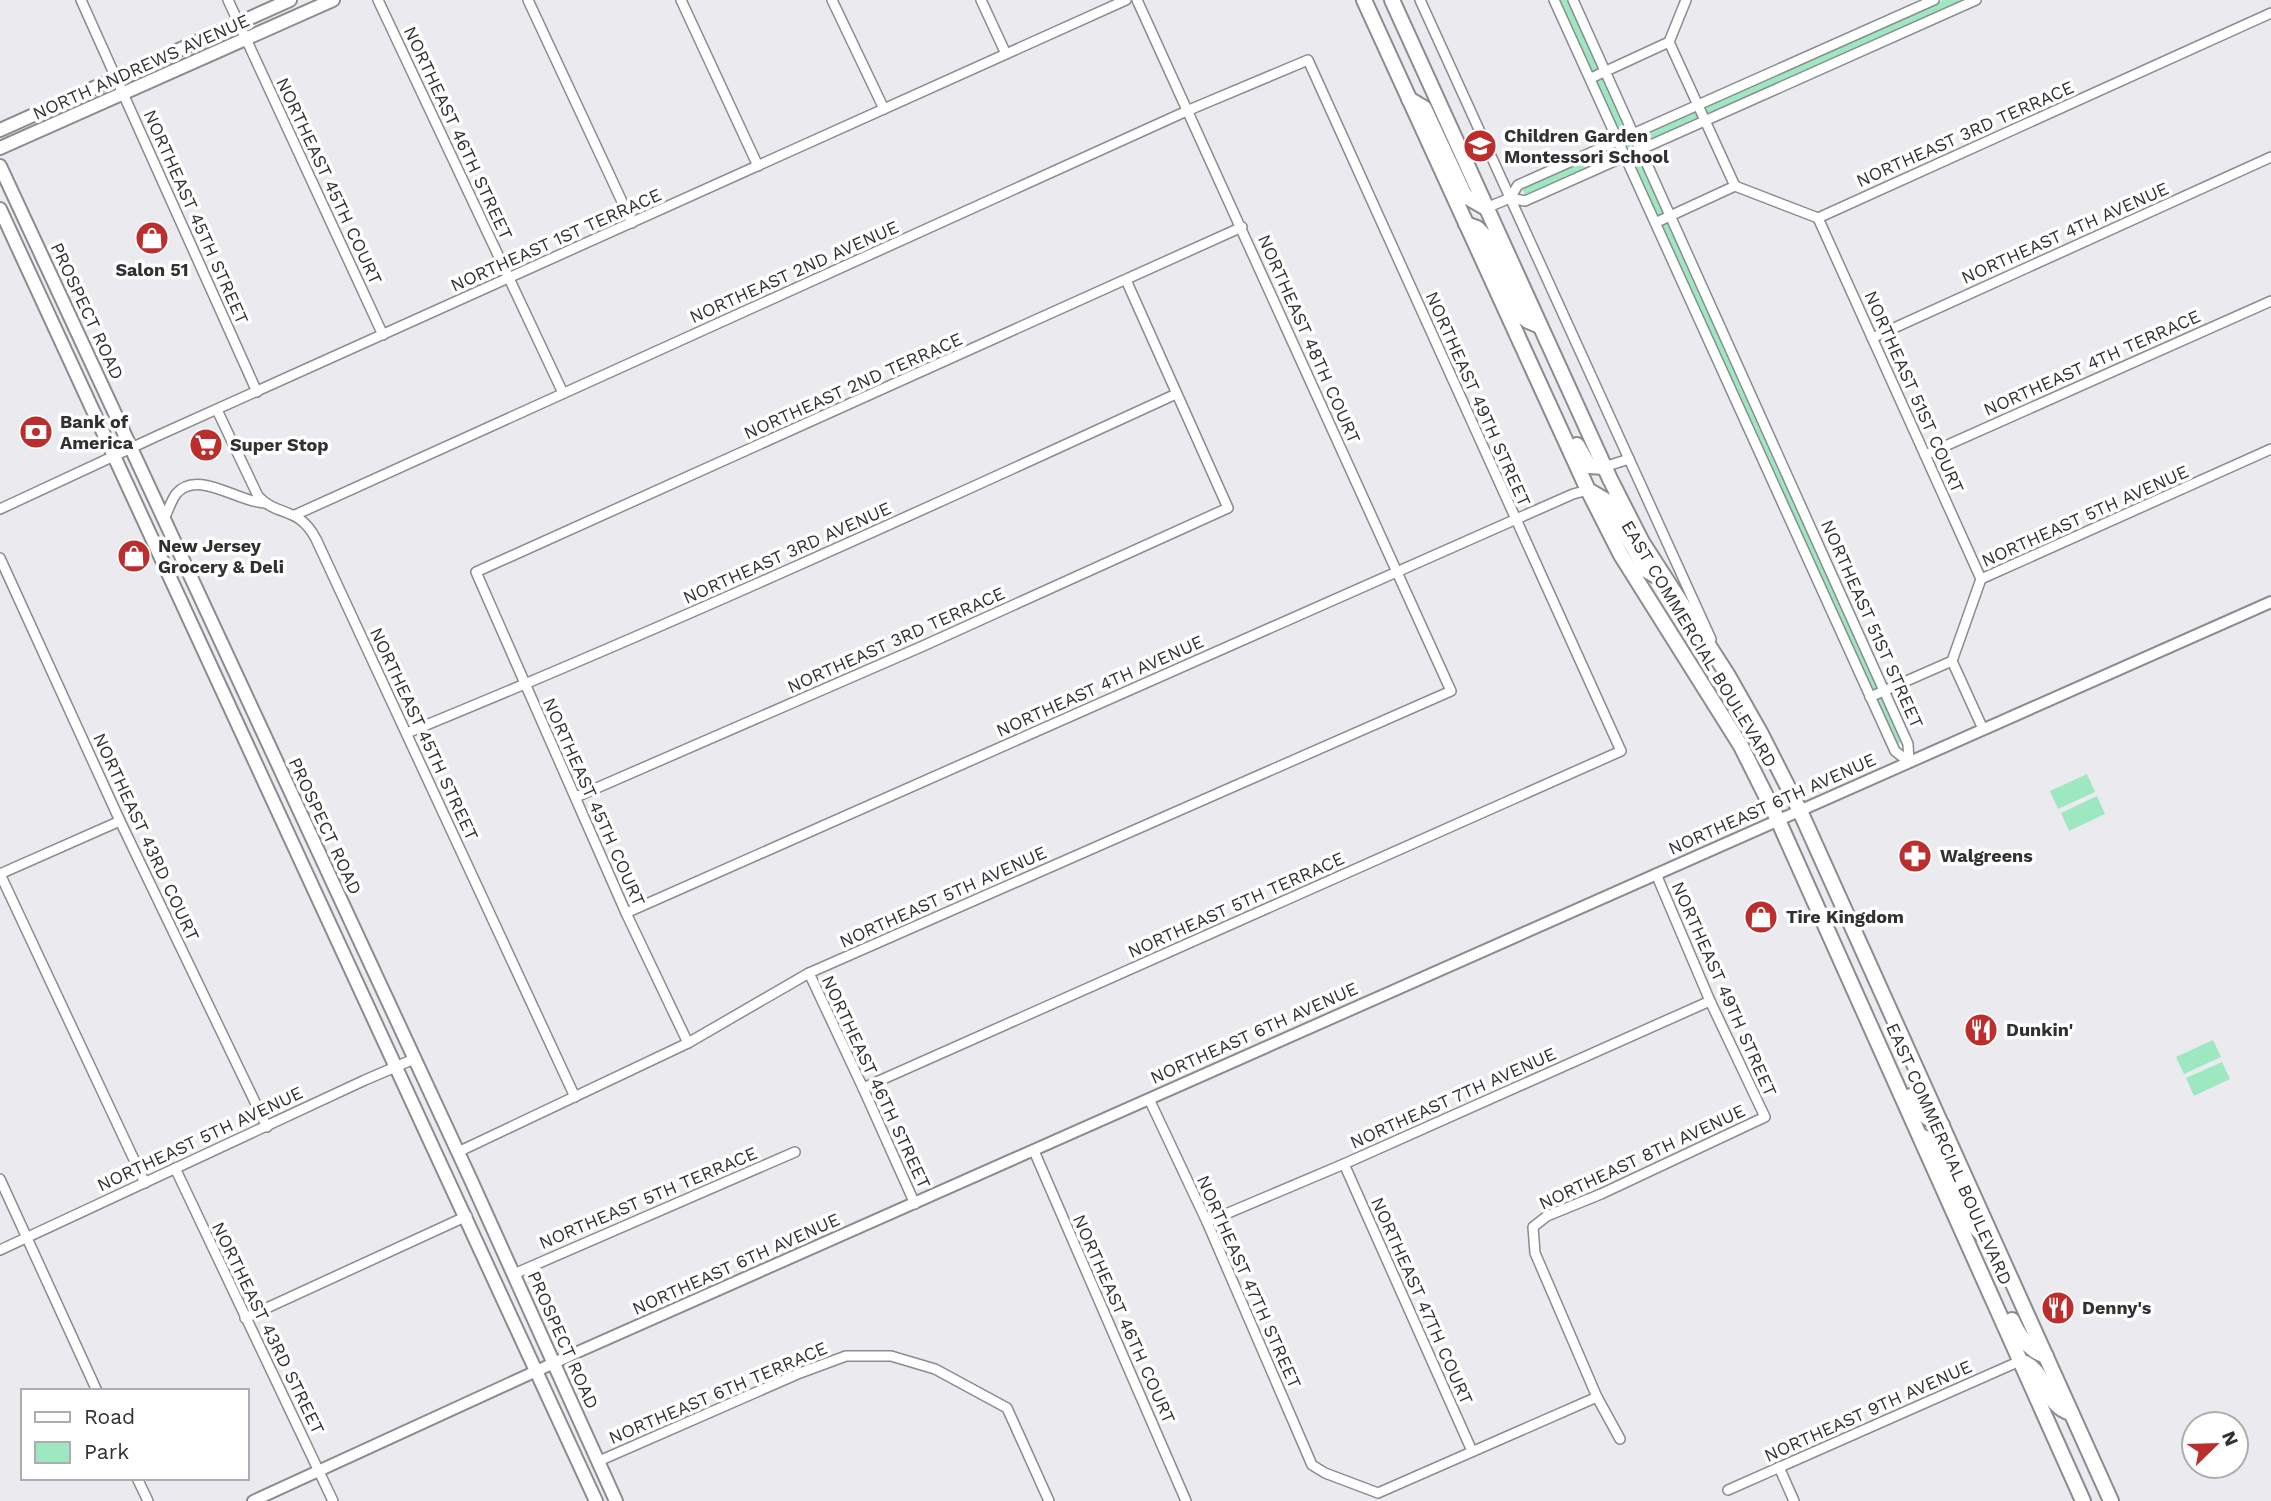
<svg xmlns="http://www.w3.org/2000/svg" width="2271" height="1501" font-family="'Work Sans',sans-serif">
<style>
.park{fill:#9ee8c1}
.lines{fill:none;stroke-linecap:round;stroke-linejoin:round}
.minor-casing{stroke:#8b8c90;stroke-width:12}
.tertiary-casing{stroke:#8b8c90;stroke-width:14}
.secondary-casing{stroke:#8b8c90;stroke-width:16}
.primary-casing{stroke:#8b8c90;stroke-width:18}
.minor{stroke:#fff;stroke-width:9}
.tertiary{stroke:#fff;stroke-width:10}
.secondary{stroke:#fff;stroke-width:12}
.primary{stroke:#fff;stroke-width:14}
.labels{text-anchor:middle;stroke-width:7;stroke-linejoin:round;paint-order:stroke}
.street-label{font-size:18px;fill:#313132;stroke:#fff}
.poi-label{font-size:18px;font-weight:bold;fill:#313132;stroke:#fff;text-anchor:start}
</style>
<rect width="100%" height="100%" fill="#eaeaef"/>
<!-- park -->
<g class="park">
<path d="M1558,0H1570L1633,138L1943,0H1968L1637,148L1903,742L1895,745L1627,153L1526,197L1522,188L1622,142Z"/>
<path d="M2087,774L2095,792L2058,809L2050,791Z"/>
<path d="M2097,796L2105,814L2069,831L2061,813Z"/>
<path d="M2213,1040L2221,1057L2184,1074L2176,1057Z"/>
<path d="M2222,1062L2230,1079L2194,1096L2186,1078Z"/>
</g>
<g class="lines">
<defs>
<g id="minor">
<path d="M81,0L257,392"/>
<path d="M228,0L383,335"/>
<path d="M378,0L563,393"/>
<path d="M528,0L632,223"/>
<path d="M681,0L758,166"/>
<path d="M832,0L884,109"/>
<path d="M981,0L1006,54"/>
<path d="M1420,0L1711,639"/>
<path d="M1554,0L1895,751L1909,762"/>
<path d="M1573,0L1908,744L1909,762"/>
<path d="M1669,42L1735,186"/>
<path d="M1591,78L1669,42L1686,0"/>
<path d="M1510,198L1518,185L1934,0"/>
<path d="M1486,208L1510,198L1525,201L1976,0"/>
<path d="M1818,218L1981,579"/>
<path d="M1657,222L1735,186L1818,218L2271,13"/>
<path d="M1872,338L2271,157"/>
<path d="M217,410L258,496C278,518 298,505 316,539L575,1097"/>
<path d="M1925,455L2271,301"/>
<path d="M1604,467L1629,459"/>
<path d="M0,509L157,436L1126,0"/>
<path d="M295,515L1189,110L1308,60L1621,751L863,1088"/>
<path d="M164,519C168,511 171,501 176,494C197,468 239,503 265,503"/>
<path d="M0,558L120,821L267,1127"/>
<path d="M1952,661L1983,729"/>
<path d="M1870,697L1952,661L1981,579L2271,449"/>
<path d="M407,733C666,627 921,511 1176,394"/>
<path d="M576,797L923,646L1228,508L1126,280"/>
<path d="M0,874L145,1183"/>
<path d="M0,874L120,821"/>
<path d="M626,913L1573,494L1588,490"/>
<path d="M809,973L863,1088L915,1204"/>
<path d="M688,1043L626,913L476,572L1242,227"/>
<path d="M1149,1099L1207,1222L1312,1465L1325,1473L1378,1493L1597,1397"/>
<path d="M1034,1151L1186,1501"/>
<path d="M458,1152L688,1043L809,973L1451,691L1137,0"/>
<path d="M1344,1164L1472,1451"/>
<path d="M175,1168L333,1501"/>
<path d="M0,1179L97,1391"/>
<path d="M1207,1222L1344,1164L1710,1001"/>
<path d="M0,1250L365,1080L414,1059"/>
<path d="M514,1274L795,1152"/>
<path d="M245,1318L467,1216"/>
<path d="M1620,1439L1597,1397L1535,1253L1533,1227L1547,1216L1601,1194L1765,1117L1710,1001L1656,874"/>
<path d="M599,1461L800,1373L846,1356H891L935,1369L1007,1408L1049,1501"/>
<path d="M1779,1467L1794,1501"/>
<path d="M137,1478L148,1501"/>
<path d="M1728,1490L2020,1361"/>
</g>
<path id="tertiary" d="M253,1501L580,1351L2271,602"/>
<g id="secondary">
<path d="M0,130L290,0"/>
<path d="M0,148L333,0"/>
<path d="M0,166L470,1178L616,1501"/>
<path d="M0,209L596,1501"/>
</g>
<g id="primary">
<path d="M1364,0L1588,490L1621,555L1741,746L1778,820L2083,1501"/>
<path d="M1392,0L1610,479L1642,542L1727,674L1761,734L1800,811L2111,1501"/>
<path d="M1409,99L1424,108L1465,196L1486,208"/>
<path d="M1466,224L1477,228L1487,238L1523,317L1528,321L1540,326"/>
<path d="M1577,445L1589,466L1604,467"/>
<path d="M1588,490L1607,501L1646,570L1656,576L1663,575"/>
<path d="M1911,1096C1918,1112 1926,1119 1942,1125"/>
<path d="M1920,1136C1947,1142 1959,1201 1973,1224C1978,1233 1986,1237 1994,1243"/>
<path d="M2012,1320C2019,1336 2029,1351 2046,1356"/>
<path d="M2020,1361C2048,1369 2043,1406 2071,1413"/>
</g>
</defs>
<!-- minor casing -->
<use href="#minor" class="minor-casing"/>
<!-- tertiary casing -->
<use href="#tertiary" class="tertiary-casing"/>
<!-- secondary casing -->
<use href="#secondary" class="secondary-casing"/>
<!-- primary casing -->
<use href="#primary" class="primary-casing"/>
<!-- minor -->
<use href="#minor" class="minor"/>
<!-- tertiary -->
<use href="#tertiary" class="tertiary"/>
<!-- secondary -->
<use href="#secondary" class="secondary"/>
<!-- primary -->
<use href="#primary" class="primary"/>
</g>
<!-- icons -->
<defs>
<symbol id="school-disc" viewBox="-11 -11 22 22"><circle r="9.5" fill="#bc2d2d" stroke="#fff"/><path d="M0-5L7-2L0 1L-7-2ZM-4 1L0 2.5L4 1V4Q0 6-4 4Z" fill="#fff"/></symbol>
<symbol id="shop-disc" viewBox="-11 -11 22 22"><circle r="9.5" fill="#bc2d2d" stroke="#fff"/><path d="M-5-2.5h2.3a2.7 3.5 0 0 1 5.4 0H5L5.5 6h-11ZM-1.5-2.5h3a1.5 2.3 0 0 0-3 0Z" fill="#fff"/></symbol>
<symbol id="bank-disc" viewBox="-11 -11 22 22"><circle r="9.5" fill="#bc2d2d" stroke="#fff"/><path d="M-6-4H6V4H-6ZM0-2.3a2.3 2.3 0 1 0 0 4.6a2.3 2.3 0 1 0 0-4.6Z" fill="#fff"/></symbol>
<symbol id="supermarket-disc" viewBox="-11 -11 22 22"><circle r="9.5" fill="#bc2d2d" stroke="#fff"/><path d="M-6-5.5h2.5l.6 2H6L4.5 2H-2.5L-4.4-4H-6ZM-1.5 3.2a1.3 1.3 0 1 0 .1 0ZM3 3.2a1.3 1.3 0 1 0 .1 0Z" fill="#fff"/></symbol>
<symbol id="pharmacy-disc" viewBox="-11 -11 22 22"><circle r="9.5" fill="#bc2d2d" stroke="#fff"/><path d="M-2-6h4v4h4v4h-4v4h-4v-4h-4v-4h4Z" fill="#fff"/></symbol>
<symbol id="restaurant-disc" viewBox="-11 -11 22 22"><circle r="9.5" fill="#bc2d2d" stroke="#fff"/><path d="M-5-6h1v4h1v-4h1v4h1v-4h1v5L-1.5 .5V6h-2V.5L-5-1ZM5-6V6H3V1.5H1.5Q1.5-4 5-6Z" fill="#fff"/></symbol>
</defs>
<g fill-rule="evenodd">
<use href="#school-disc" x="1461" y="127" width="38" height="38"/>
<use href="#shop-disc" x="133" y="219" width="38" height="38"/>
<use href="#bank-disc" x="17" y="413" width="38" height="38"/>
<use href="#supermarket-disc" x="187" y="426" width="38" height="38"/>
<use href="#shop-disc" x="115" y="537" width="38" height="38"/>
<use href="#pharmacy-disc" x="1896" y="837" width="38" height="38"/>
<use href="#shop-disc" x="1742" y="898" width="38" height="38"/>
<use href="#restaurant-disc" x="1962" y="1011" width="38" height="38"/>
<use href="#restaurant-disc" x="2039" y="1289" width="38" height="38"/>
</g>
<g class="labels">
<!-- street labels -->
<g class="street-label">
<text transform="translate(141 67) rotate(-24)" y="6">NORTH ANDREWS AVENUE</text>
<text transform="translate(458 133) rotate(65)" y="6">NORTHEAST 46TH STREET</text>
<text transform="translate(1965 134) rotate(-24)" y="6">NORTHEAST 3RD TERRACE</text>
<text transform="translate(329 181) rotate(65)" y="6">NORTHEAST 45TH COURT</text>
<text transform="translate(196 217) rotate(66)" y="6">NORTHEAST 45TH STREET</text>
<text transform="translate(2065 233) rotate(-24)" y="6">NORTHEAST 4TH AVENUE</text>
<text transform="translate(556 240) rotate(-24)" y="6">NORTHEAST 1ST TERRACE</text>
<text transform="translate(794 272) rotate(-24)" y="6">NORTHEAST 2ND AVENUE</text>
<text transform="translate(87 311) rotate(65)" y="6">PROSPECT ROAD</text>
<text transform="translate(1309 339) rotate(66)" y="6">NORTHEAST 48TH COURT</text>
<text transform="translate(2092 363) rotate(-24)" y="6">NORTHEAST 4TH TERRACE</text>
<text transform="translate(853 386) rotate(-24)" y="6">NORTHEAST 2ND TERRACE</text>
<text transform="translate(1914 392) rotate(66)" y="6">NORTHEAST 51ST COURT</text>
<text transform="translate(1478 399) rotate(66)" y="6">NORTHEAST 49TH STREET</text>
<text transform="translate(2085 516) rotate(-24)" y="6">NORTHEAST 5TH AVENUE</text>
<text transform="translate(787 553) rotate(-24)" y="6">NORTHEAST 3RD AVENUE</text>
<text transform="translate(1872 624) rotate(66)" y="6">NORTHEAST 51ST STREET</text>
<text transform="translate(896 640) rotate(-24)" y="6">NORTHEAST 3RD TERRACE</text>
<text transform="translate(1699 644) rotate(59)" y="6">EAST COMMERCIAL BOULEVARD</text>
<text transform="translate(1100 686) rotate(-24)" y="6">NORTHEAST 4TH AVENUE</text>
<text transform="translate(424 734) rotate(65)" y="6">NORTHEAST 45TH STREET</text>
<text transform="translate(594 802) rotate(66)" y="6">NORTHEAST 45TH COURT</text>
<text transform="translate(1772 804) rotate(-24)" y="6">NORTHEAST 6TH AVENUE</text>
<text transform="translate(325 826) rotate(65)" y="6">PROSPECT ROAD</text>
<text transform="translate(146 837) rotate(65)" y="6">NORTHEAST 43RD COURT</text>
<text transform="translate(943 897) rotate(-24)" y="6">NORTHEAST 5TH AVENUE</text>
<text transform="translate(1236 905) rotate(-24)" y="6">NORTHEAST 5TH TERRACE</text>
<text transform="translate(1724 989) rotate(66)" y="6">NORTHEAST 49TH STREET</text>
<text transform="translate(1254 1033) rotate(-24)" y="6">NORTHEAST 6TH AVENUE</text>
<text transform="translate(876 1082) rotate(65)" y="6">NORTHEAST 46TH STREET</text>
<text transform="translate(1453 1098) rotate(-24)" y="6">NORTHEAST 7TH AVENUE</text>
<text transform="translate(200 1139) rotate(-25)" y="6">NORTHEAST 5TH AVENUE</text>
<text transform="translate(1949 1154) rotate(66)" y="6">EAST COMMERCIAL BOULEVARD</text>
<text transform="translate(1642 1157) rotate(-25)" y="6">NORTHEAST 8TH AVENUE</text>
<text transform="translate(648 1198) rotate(-23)" y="6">NORTHEAST 5TH TERRACE</text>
<text transform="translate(736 1264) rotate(-24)" y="6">NORTHEAST 6TH AVENUE</text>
<text transform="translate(1249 1282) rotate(66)" y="6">NORTHEAST 47TH STREET</text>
<text transform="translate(1422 1301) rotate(66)" y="6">NORTHEAST 47TH COURT</text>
<text transform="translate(1124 1319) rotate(66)" y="6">NORTHEAST 46TH COURT</text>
<text transform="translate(268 1328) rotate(64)" y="6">NORTHEAST 43RD STREET</text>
<text transform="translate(563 1340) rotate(66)" y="6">PROSPECT ROAD</text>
<text transform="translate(718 1393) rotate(-23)" y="6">NORTHEAST 6TH TERRACE</text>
<text transform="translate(1868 1411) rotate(-24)" y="6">NORTHEAST 9TH AVENUE</text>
</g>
<!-- poi labels -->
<g class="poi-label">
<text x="1504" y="142">Children Garden<tspan x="1504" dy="21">Montessori School</tspan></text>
<text x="152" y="276" text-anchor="middle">Salon 51</text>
<text x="60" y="428">Bank of<tspan x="60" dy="21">America</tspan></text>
<text x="230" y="451">Super Stop</text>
<text x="158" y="552">New Jersey<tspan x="158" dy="21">Grocery &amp; Deli</tspan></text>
<text x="1940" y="862">Walgreens</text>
<text x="1786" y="923">Tire Kingdom</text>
<text x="2006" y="1036">Dunkin'</text>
<text x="2082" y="1314">Denny's</text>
</g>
</g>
<!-- legend -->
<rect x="21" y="1389" width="228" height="91" fill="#ffffff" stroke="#adadad" stroke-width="2"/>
<rect x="35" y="1412" width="35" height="10" fill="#ffffff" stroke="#adadad" stroke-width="2"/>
<text x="84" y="1424" font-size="21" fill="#313132">Road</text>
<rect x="35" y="1442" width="35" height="21" fill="#9ee8c1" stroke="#adadad" stroke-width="2"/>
<text x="84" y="1459" font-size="21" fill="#313132">Park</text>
<!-- north arrow -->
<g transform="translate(2215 1445) rotate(67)"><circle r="33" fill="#ffffff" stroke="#adadad" stroke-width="2"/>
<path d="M0-5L12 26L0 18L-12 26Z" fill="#bc2d2d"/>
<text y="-10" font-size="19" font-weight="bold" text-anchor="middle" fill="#313132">N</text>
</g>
</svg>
